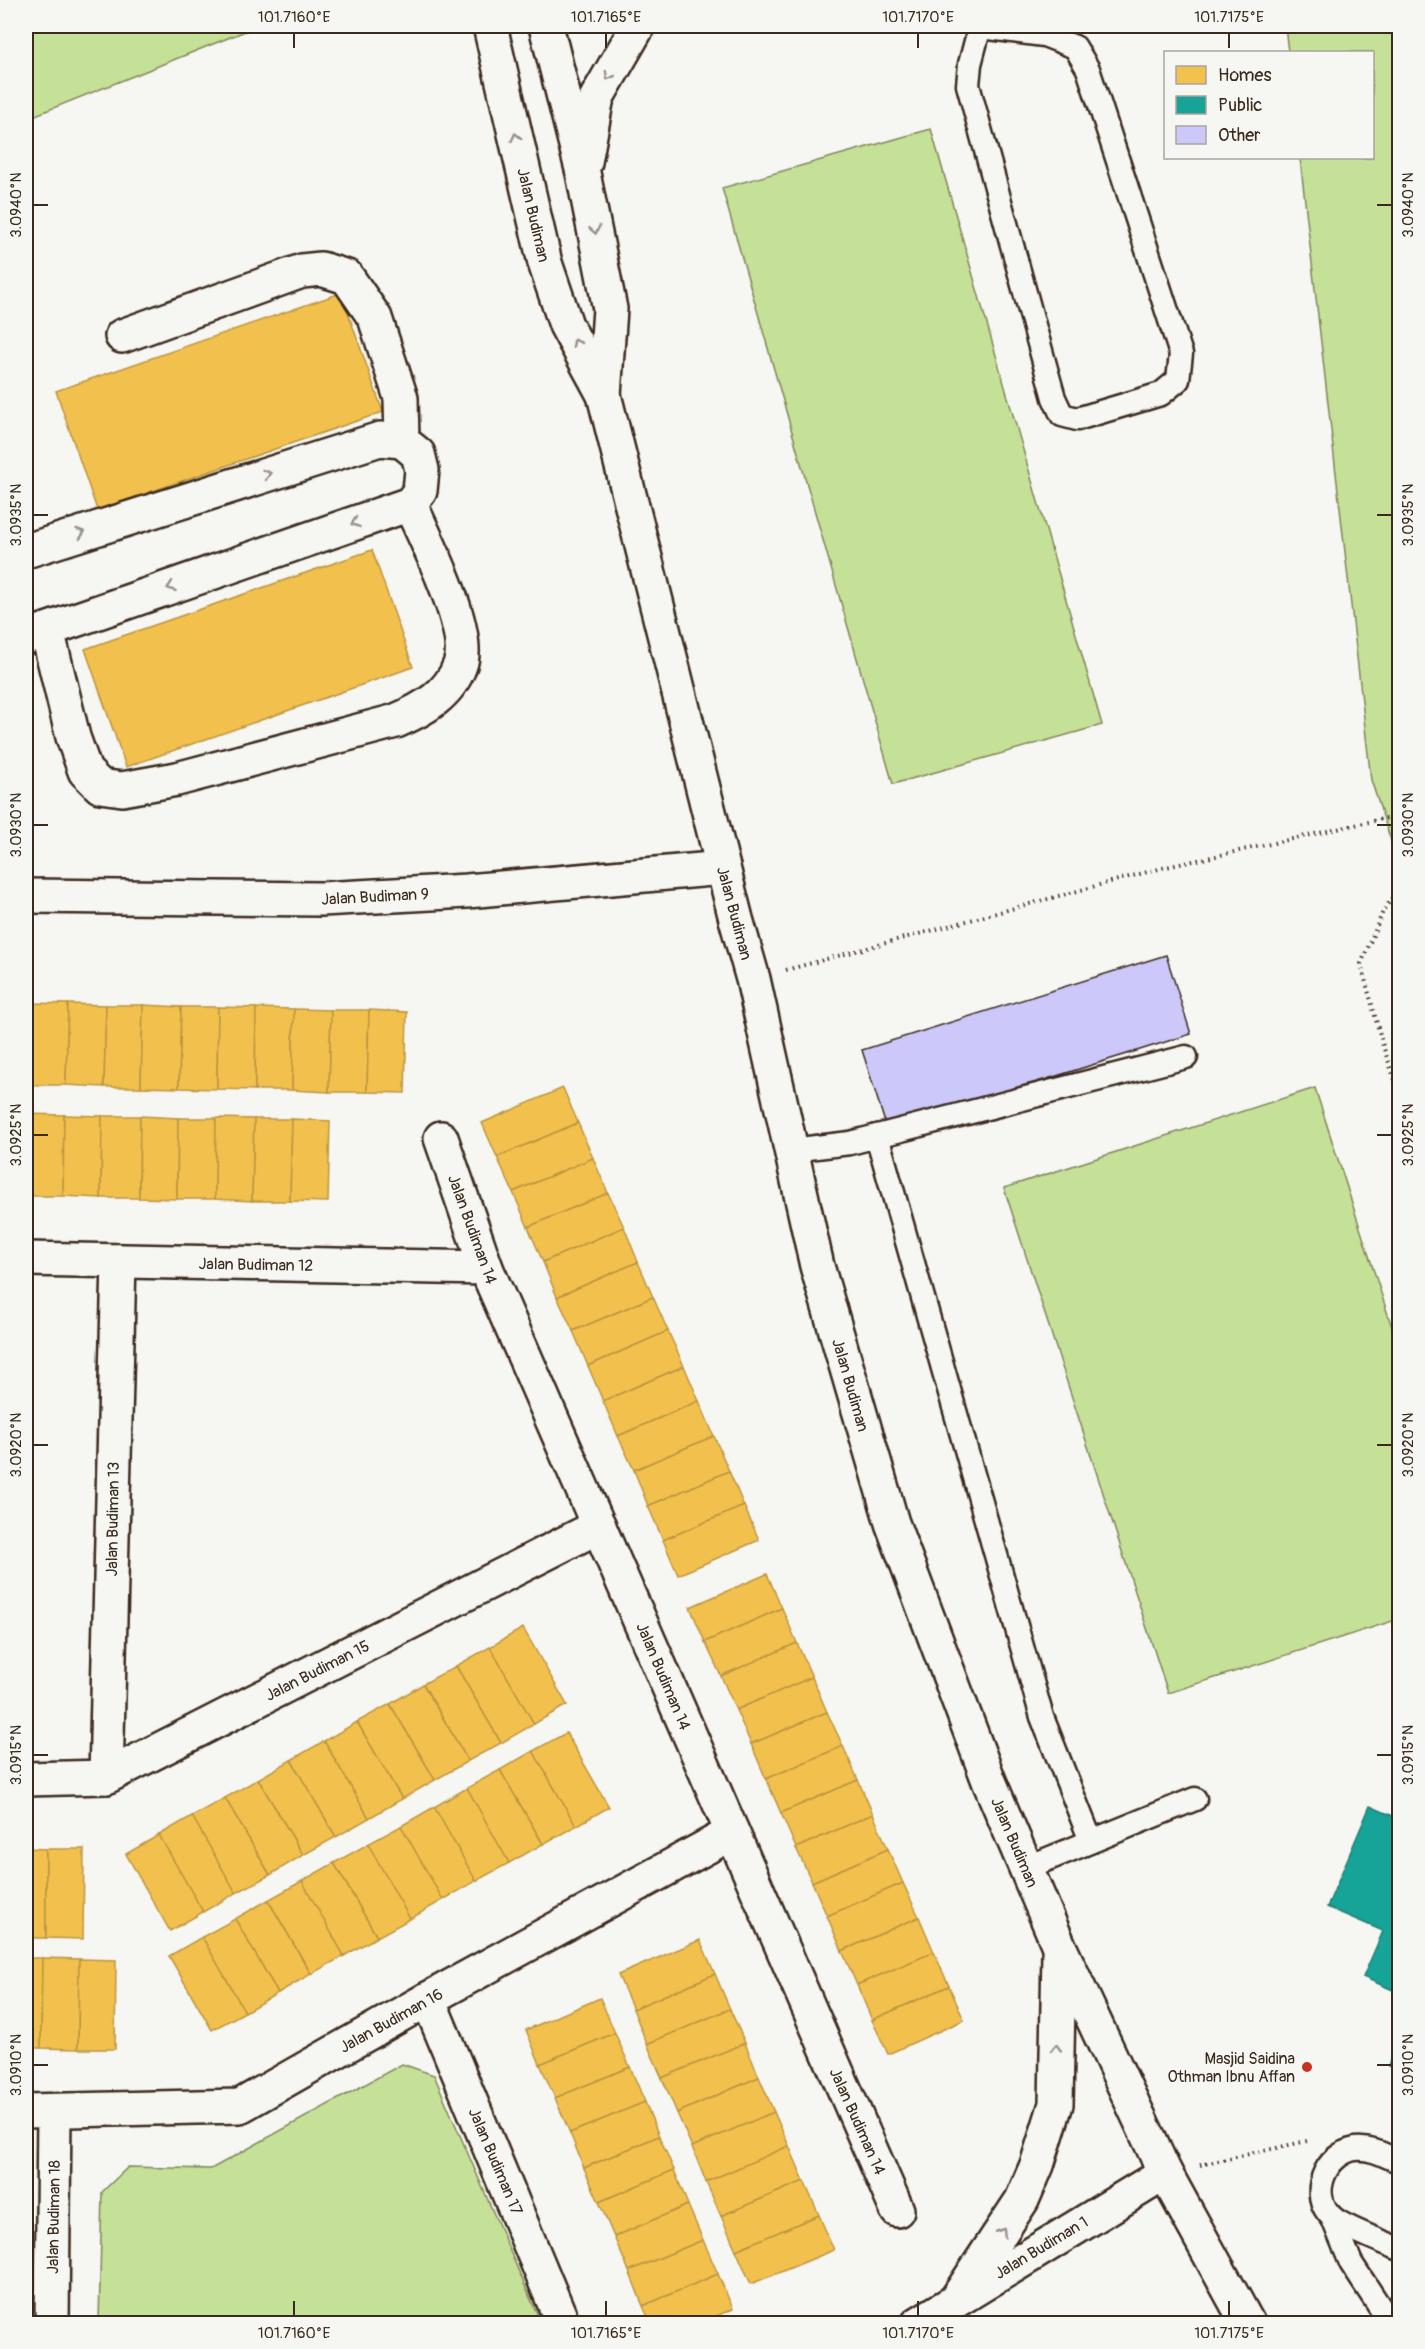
<svg xmlns="http://www.w3.org/2000/svg" width="1425" height="2349" font-family="Pangolin,sans-serif">
<style>
.green{fill:#c5e097;stroke:#80855a;stroke-width:1.5}
.homes{fill:#f2c14e;stroke:#bb9440;stroke-width:1.5}
.public{fill:#17a398;stroke:#227f73;stroke-width:1.5}
.building{fill:#ccc8fa;stroke:#3b2a1e;stroke-width:1.5}
.lines{fill:none;stroke-linecap:round;stroke-linejoin:round}
.lane-casing{stroke:#3b2a1e;stroke-width:27}
.street-casing{stroke:#3b2a1e;stroke-width:38}
.secondary-casing{stroke:#3b2a1e;stroke-width:38}
.path{stroke:#3b2a1e;stroke-width:4;stroke-dasharray:1.5 4.5;stroke-linecap:butt}
.lane{stroke:#f6f6f2;stroke-width:22}
.street{stroke:#f6f6f2;stroke-width:33}
.secondary{stroke:#f6f6f2;stroke-width:33}
.oneway{stroke:#989088}
.ticks{fill:none;stroke:#3b2a1e;stroke-width:2}
.poi-dot{fill:#c8321e;stroke:#f6f6f2;stroke-width:2}
.labels{text-anchor:middle;stroke-width:6;stroke-linejoin:round;paint-order:stroke}
.street-label{font-size:16px;fill:#3b2a1e;stroke:#f6f6f2}
.poi-label{font-size:16px;fill:#3b2a1e;stroke:#f6f6f2;text-anchor:end}
.neatline{fill:none;stroke:#3b2a1e;stroke-width:2}
.ticks-label{font-size:15px;text-anchor:middle;fill:#3b2a1e}
</style>
<rect width="100%" height="100%" fill="#f6f6f2"/>
<filter id="ink" filterUnits="userSpaceOnUse"><feTurbulence type="fractalNoise" baseFrequency=".0167" numOctaves="2"/><feDisplacementMap in="SourceGraphic" scale="12" xChannelSelector="R" yChannelSelector="G"/><feConvolveMatrix kernelMatrix="1 2 1 2 8 2 1 2 1" color-interpolation-filters="sRGB"/></filter>
<g filter="url(#ink)">
<!-- green -->
<g class="green">
<path d="M26,26H258L26,119Z"/>
<path d="M1285,26H1399V865L1371,780L1300,158H1372V52H1288Z"/>
<path d="M931,129L1102,725L893,784L722,188Z"/>
<path d="M1315,1088L1399,1349V1619L1168,1693L1004,1188Z"/>
<path d="M402,2064L434,2075L541,2323H99L102,2192L128,2167L211,2169Z"/>
</g>
<!-- homes -->
<g class="homes">
<path d="M341,293L383,412L97,510L56,391Z"/>
<path d="M372,550L413,667L126,767L85,649Z"/>
<path d="M26,1003H30L28,1085H26Z"/>
<path d="M30,1003L68,1004L66,1085H28Z"/>
<path d="M68,1004L106,1005L104,1087L66,1085Z"/>
<path d="M106,1005H143L141,1087H104Z"/>
<path d="M143,1005L181,1007L179,1088L141,1087Z"/>
<path d="M181,1007H218L217,1089L179,1088Z"/>
<path d="M218,1007L256,1008L255,1090L217,1089Z"/>
<path d="M256,1008L294,1009L292,1090H255Z"/>
<path d="M294,1009L331,1010L329,1092L292,1090Z"/>
<path d="M331,1010H369L367,1092H329Z"/>
<path d="M369,1010L407,1012L405,1093L367,1092Z"/>
<path d="M563,1088L578,1123L497,1157L482,1123Z"/>
<path d="M26,1114L64,1115L63,1196H26Z"/>
<path d="M64,1115L102,1116L101,1198L63,1196Z"/>
<path d="M102,1116H140L139,1198H101Z"/>
<path d="M140,1116L178,1118L177,1199L139,1198Z"/>
<path d="M178,1118H216L215,1199H177Z"/>
<path d="M216,1118L254,1119L252,1201L215,1199Z"/>
<path d="M254,1119H292L290,1201H252Z"/>
<path d="M292,1119L330,1121L328,1202L290,1201Z"/>
<path d="M578,1123L593,1158L513,1192L497,1157Z"/>
<path d="M593,1158L608,1193L528,1227L513,1192Z"/>
<path d="M608,1193L624,1227L543,1262L528,1227Z"/>
<path d="M624,1227L638,1262L557,1297L543,1262Z"/>
<path d="M638,1262L653,1297L573,1331L557,1297Z"/>
<path d="M653,1297L668,1331L588,1366L573,1331Z"/>
<path d="M668,1331L684,1366L603,1401L588,1366Z"/>
<path d="M684,1366L699,1401L618,1436L603,1401Z"/>
<path d="M699,1401L714,1436L634,1470L618,1436Z"/>
<path d="M714,1436L729,1471L648,1506L634,1470Z"/>
<path d="M729,1471L744,1506L663,1540L648,1506Z"/>
<path d="M744,1506L759,1540L678,1575L663,1540Z"/>
<path d="M767,1574L782,1608L705,1642L690,1607Z"/>
<path d="M782,1608L797,1643L721,1676L705,1642Z"/>
<path d="M523,1628L567,1705L534,1724L490,1647Z"/>
<path d="M797,1643L812,1677L736,1710L721,1676Z"/>
<path d="M490,1647L534,1724L501,1743L456,1666Z"/>
<path d="M456,1666L501,1743L468,1761L423,1684Z"/>
<path d="M812,1677L827,1712L751,1744L736,1710Z"/>
<path d="M423,1684L468,1761L435,1780L390,1704Z"/>
<path d="M390,1704L435,1780L402,1799L357,1722Z"/>
<path d="M827,1712L843,1746L766,1779L751,1744Z"/>
<path d="M357,1722L402,1799L369,1818L324,1741Z"/>
<path d="M566,1733L609,1807L576,1826L533,1751Z"/>
<path d="M324,1741L369,1818L336,1837L291,1760Z"/>
<path d="M843,1746L858,1780L781,1813L766,1779Z"/>
<path d="M533,1751L576,1826L543,1844L500,1770Z"/>
<path d="M291,1760L336,1837L303,1855L258,1779Z"/>
<path d="M500,1770L543,1844L509,1863L467,1788Z"/>
<path d="M258,1779L303,1855L270,1875L225,1798Z"/>
<path d="M858,1780L873,1814L796,1848L781,1813Z"/>
<path d="M467,1788L509,1863L476,1881L434,1807Z"/>
<path d="M225,1798L270,1875L236,1893L192,1816Z"/>
<path d="M434,1807L476,1881L443,1900L401,1826Z"/>
<path d="M873,1814L888,1849L812,1882L796,1848Z"/>
<path d="M192,1816L236,1893L203,1912L159,1835Z"/>
<path d="M401,1826L443,1900L410,1919L368,1844Z"/>
<path d="M159,1835L203,1912L170,1931L126,1854Z"/>
<path d="M368,1844L410,1919L377,1937L334,1863Z"/>
<path d="M26,1848L46,1849V1938H26Z"/>
<path d="M46,1849H84L83,1939L46,1938Z"/>
<path d="M888,1849L903,1883L827,1916L812,1882Z"/>
<path d="M334,1863L377,1937L344,1956L302,1881Z"/>
<path d="M302,1881L344,1956L311,1974L268,1900Z"/>
<path d="M903,1883L919,1917L842,1951L827,1916Z"/>
<path d="M268,1900L311,1974L278,1993L235,1919Z"/>
<path d="M919,1917L934,1952L857,1985L842,1951Z"/>
<path d="M235,1919L278,1993L245,2012L202,1937Z"/>
<path d="M202,1937L245,2012L212,2030L169,1956Z"/>
<path d="M700,1940L715,1974L633,2009L618,1975Z"/>
<path d="M934,1952L949,1986L872,2020L857,1985Z"/>
<path d="M26,1958H42L41,2048H26Z"/>
<path d="M42,1958L79,1959L78,2049L41,2048Z"/>
<path d="M79,1959L116,1960L115,2049H78Z"/>
<path d="M715,1974L730,2009L647,2044L633,2009Z"/>
<path d="M949,1986L964,2020L888,2054L872,2020Z"/>
<path d="M600,1998L615,2033L540,2064L526,2030Z"/>
<path d="M730,2009L745,2043L662,2078L647,2044Z"/>
<path d="M615,2033L630,2067L555,2098L540,2064Z"/>
<path d="M745,2043L759,2077L677,2113L662,2078Z"/>
<path d="M630,2067L645,2102L570,2133L555,2098Z"/>
<path d="M759,2077L774,2112L692,2147L677,2113Z"/>
<path d="M645,2102L659,2136L584,2168L570,2133Z"/>
<path d="M774,2112L789,2146L706,2182L692,2147Z"/>
<path d="M659,2136L674,2170L599,2202L584,2168Z"/>
<path d="M789,2146L804,2181L721,2216L706,2182Z"/>
<path d="M674,2170L688,2205L614,2237L599,2202Z"/>
<path d="M804,2181L819,2215L736,2250L721,2216Z"/>
<path d="M688,2205L703,2240L629,2271L614,2237Z"/>
<path d="M819,2215L834,2250L751,2284L736,2250Z"/>
<path d="M703,2240L718,2274L643,2306L629,2271Z"/>
<path d="M718,2274L733,2309L697,2324H651L643,2306Z"/>
</g>
<!-- public -->
<g class="public">
<path d="M1370,1806L1400,1819V1993L1363,1977L1383,1931L1327,1907Z"/>
<path d="M1400,2038V2071L1388,2066Z"/>
</g>
<!-- building -->
<path class="building" d="M1166,955L1191,1034L887,1129L862,1050Z"/>
<g class="lines">
<defs>
<g id="lane">
<path d="M980,26L970,64L968,85L1054,398L1062,415L1077,419L1161,394L1178,380L1181,354L1088,69L1075,47L1044,35L981,27"/>
<path d="M877,1136L1042,1717L1091,1841"/>
<path d="M791,1150L850,1143L1186,1057"/>
<path d="M1026,1868L1195,1799"/>
<path d="M1400,2162C1386,2156 1371,2147 1355,2149C1325,2154 1308,2195 1332,2217C1341,2226 1385,2243 1400,2249"/>
<path d="M1333,2219L1351,2263L1391,2324"/>
</g>
<g id="street">
<path d="M122,336L302,271L321,269L347,277L375,318L401,398L402,441"/>
<path d="M26,551L380,439L402,441L418,454L422,470L420,491L410,504L26,637"/>
<path d="M47,630L73,737L85,771L100,786L122,789L177,779L396,721C424,709 449,695 460,665C473,631 425,538 410,504"/>
<path d="M26,896L321,899L467,891L723,868"/>
<path d="M441,1138L486,1268L897,2210"/>
<path d="M26,1259L486,1268"/>
<path d="M106,1777L119,1261"/>
<path d="M26,1779L106,1777L599,1526"/>
<path d="M428,1999L563,2324"/>
<path d="M26,2111L240,2106L428,1999L732,1833"/>
<path d="M52,2324L54,2111"/>
<path d="M918,2324L1165,2173"/>
</g>
<g id="secondary">
<path d="M490,26L545,263L566,325L604,395L736,919L753,979L817,1266L892,1523L989,1781L1059,1946L1165,2173L1248,2324"/>
<path d="M546,26L583,173L610,309L604,395"/>
<path d="M585,162L597,97L638,26"/>
<path d="M958,2297L1022,2200L1037,2165L1056,2104L1059,1953"/>
</g>
</defs>
<!-- lane casing -->
<use href="#lane" class="lane-casing"/>
<!-- street casing -->
<use href="#street" class="street-casing"/>
<!-- secondary casing -->
<use href="#secondary" class="secondary-casing"/>
<!-- path -->
<g class="path">
<path d="M1400,889L1384,909L1361,964L1383,1046L1400,1094"/>
<path d="M786,970L1162,868L1400,815"/>
<path d="M1200,2165L1307,2141L1310,2142"/>
</g>
<!-- lane -->
<use href="#lane" class="lane"/>
<!-- street -->
<use href="#street" class="street"/>
<!-- secondary -->
<use href="#secondary" class="secondary"/>
</g>
<!-- one-way arrows -->
<defs><path id="oneway-chevron" d="M-2-3.5L2.5 0L-2 3.5" fill="none" stroke-width="1.6" stroke-linecap="round" stroke-linejoin="round" transform="scale(1.5)"/></defs>
<g class="oneway">
<use href="#oneway-chevron" transform="translate(609 76) rotate(118)"/>
<use href="#oneway-chevron" transform="translate(516 137) rotate(-103)"/>
<use href="#oneway-chevron" transform="translate(595 230) rotate(79)"/>
<use href="#oneway-chevron" transform="translate(576 343) rotate(-118)"/>
<use href="#oneway-chevron" transform="translate(267 474) rotate(-18)"/>
<use href="#oneway-chevron" transform="translate(355 523) rotate(161)"/>
<use href="#oneway-chevron" transform="translate(81 533) rotate(-18)"/>
<use href="#oneway-chevron" transform="translate(171 587) rotate(161)"/>
<use href="#oneway-chevron" transform="translate(1056 2048) rotate(-90)"/>
<use href="#oneway-chevron" transform="translate(1002 2232) rotate(-57)"/>
</g>
</g>
<!-- ticks -->
<path class="ticks" d="M294,33V48M606,33V48M918,33V48M1229,33V48M33,205H48M1377,205H1392M33,515H48M1377,515H1392M33,825H48M1377,825H1392M33,1135H48M1377,1135H1392M33,1445H48M1377,1445H1392M33,1755H48M1377,1755H1392M33,2065H48M1377,2065H1392M294,2301V2316M606,2301V2316M918,2301V2316M1229,2301V2316"/>
<!-- markers -->
<circle class="poi-dot" cx="1307" cy="2067" r="6"/>
<g class="labels">
<!-- street labels -->
<g class="street-label">
<text transform="translate(534 215) rotate(77)" y="6">Jalan Budiman</text>
<text transform="translate(375 896) rotate(-3)" y="6">Jalan Budiman 9</text>
<text transform="translate(735 913) rotate(75)" y="6">Jalan Budiman</text>
<text transform="translate(473 1229) rotate(70)" y="6">Jalan Budiman 14</text>
<text transform="translate(256 1264) rotate(1)" y="6">Jalan Budiman 12</text>
<text transform="translate(851 1385) rotate(74)" y="6">Jalan Budiman</text>
<text transform="translate(112 1519) rotate(-89)" y="6">Jalan Budiman 13</text>
<text transform="translate(317 1670) rotate(-27)" y="6">Jalan Budiman 15</text>
<text transform="translate(664 1676) rotate(67)" y="6">Jalan Budiman 14</text>
<text transform="translate(1015 1842) rotate(67)" y="6">Jalan Budiman</text>
<text transform="translate(391 2020) rotate(-29)" y="6">Jalan Budiman 16</text>
<text transform="translate(858 2121) rotate(66)" y="6">Jalan Budiman 14</text>
<text transform="translate(496 2161) rotate(67)" y="6">Jalan Budiman 17</text>
<text transform="translate(53 2217) rotate(-89)" y="6">Jalan Budiman 18</text>
<text transform="translate(1041 2247) rotate(-31)" y="6">Jalan Budiman 1</text>
</g>
<!-- poi labels -->
<g class="poi-label">
<text x="1295" y="2064">Masjid Saidina<tspan x="1295" dy="18">Othman Ibnu Affan</tspan></text>
</g>
</g>
<!-- margin -->
<rect width="1425" height="2349" fill="none" stroke="#f6f6f2" stroke-width="66"/>
<!-- legend -->
<rect x="1164" y="51" width="210" height="108" fill="#f6f6f2" stroke="#aba49d" stroke-width="1.5"/>
<rect x="1176" y="66" width="30" height="18" fill="#f2c14e" stroke="#aba49d" stroke-width="1.5"/>
<text x="1218" y="81" font-size="18" fill="#3b2a1e">Homes</text>
<rect x="1176" y="96" width="30" height="18" fill="#17a398" stroke="#aba49d" stroke-width="1.5"/>
<text x="1218" y="111" font-size="18" fill="#3b2a1e">Public</text>
<rect x="1176" y="126" width="30" height="18" fill="#ccc8fa" stroke="#aba49d" stroke-width="1.5"/>
<text x="1218" y="141" font-size="18" fill="#3b2a1e">Other</text>
<rect x="33" y="33" width="1359" height="2283" class="neatline"/>
<g class="ticks-label">
<text x="294" y="22">101.7160°E</text>
<text x="606" y="22">101.7165°E</text>
<text x="918" y="22">101.7170°E</text>
<text x="1229" y="22">101.7175°E</text>
<text transform="translate(16 205) rotate(-90)" y="5">3.0940°N</text>
<text transform="translate(1408 205) rotate(-90)" y="5">3.0940°N</text>
<text transform="translate(16 515) rotate(-90)" y="5">3.0935°N</text>
<text transform="translate(1408 515) rotate(-90)" y="5">3.0935°N</text>
<text transform="translate(16 825) rotate(-90)" y="5">3.0930°N</text>
<text transform="translate(1408 825) rotate(-90)" y="5">3.0930°N</text>
<text transform="translate(16 1135) rotate(-90)" y="5">3.0925°N</text>
<text transform="translate(1408 1135) rotate(-90)" y="5">3.0925°N</text>
<text transform="translate(16 1445) rotate(-90)" y="5">3.0920°N</text>
<text transform="translate(1408 1445) rotate(-90)" y="5">3.0920°N</text>
<text transform="translate(16 1755) rotate(-90)" y="5">3.0915°N</text>
<text transform="translate(1408 1755) rotate(-90)" y="5">3.0915°N</text>
<text transform="translate(16 2065) rotate(-90)" y="5">3.0910°N</text>
<text transform="translate(1408 2065) rotate(-90)" y="5">3.0910°N</text>
<text x="294" y="2338">101.7160°E</text>
<text x="606" y="2338">101.7165°E</text>
<text x="918" y="2338">101.7170°E</text>
<text x="1229" y="2338">101.7175°E</text>
</g>
</svg>
